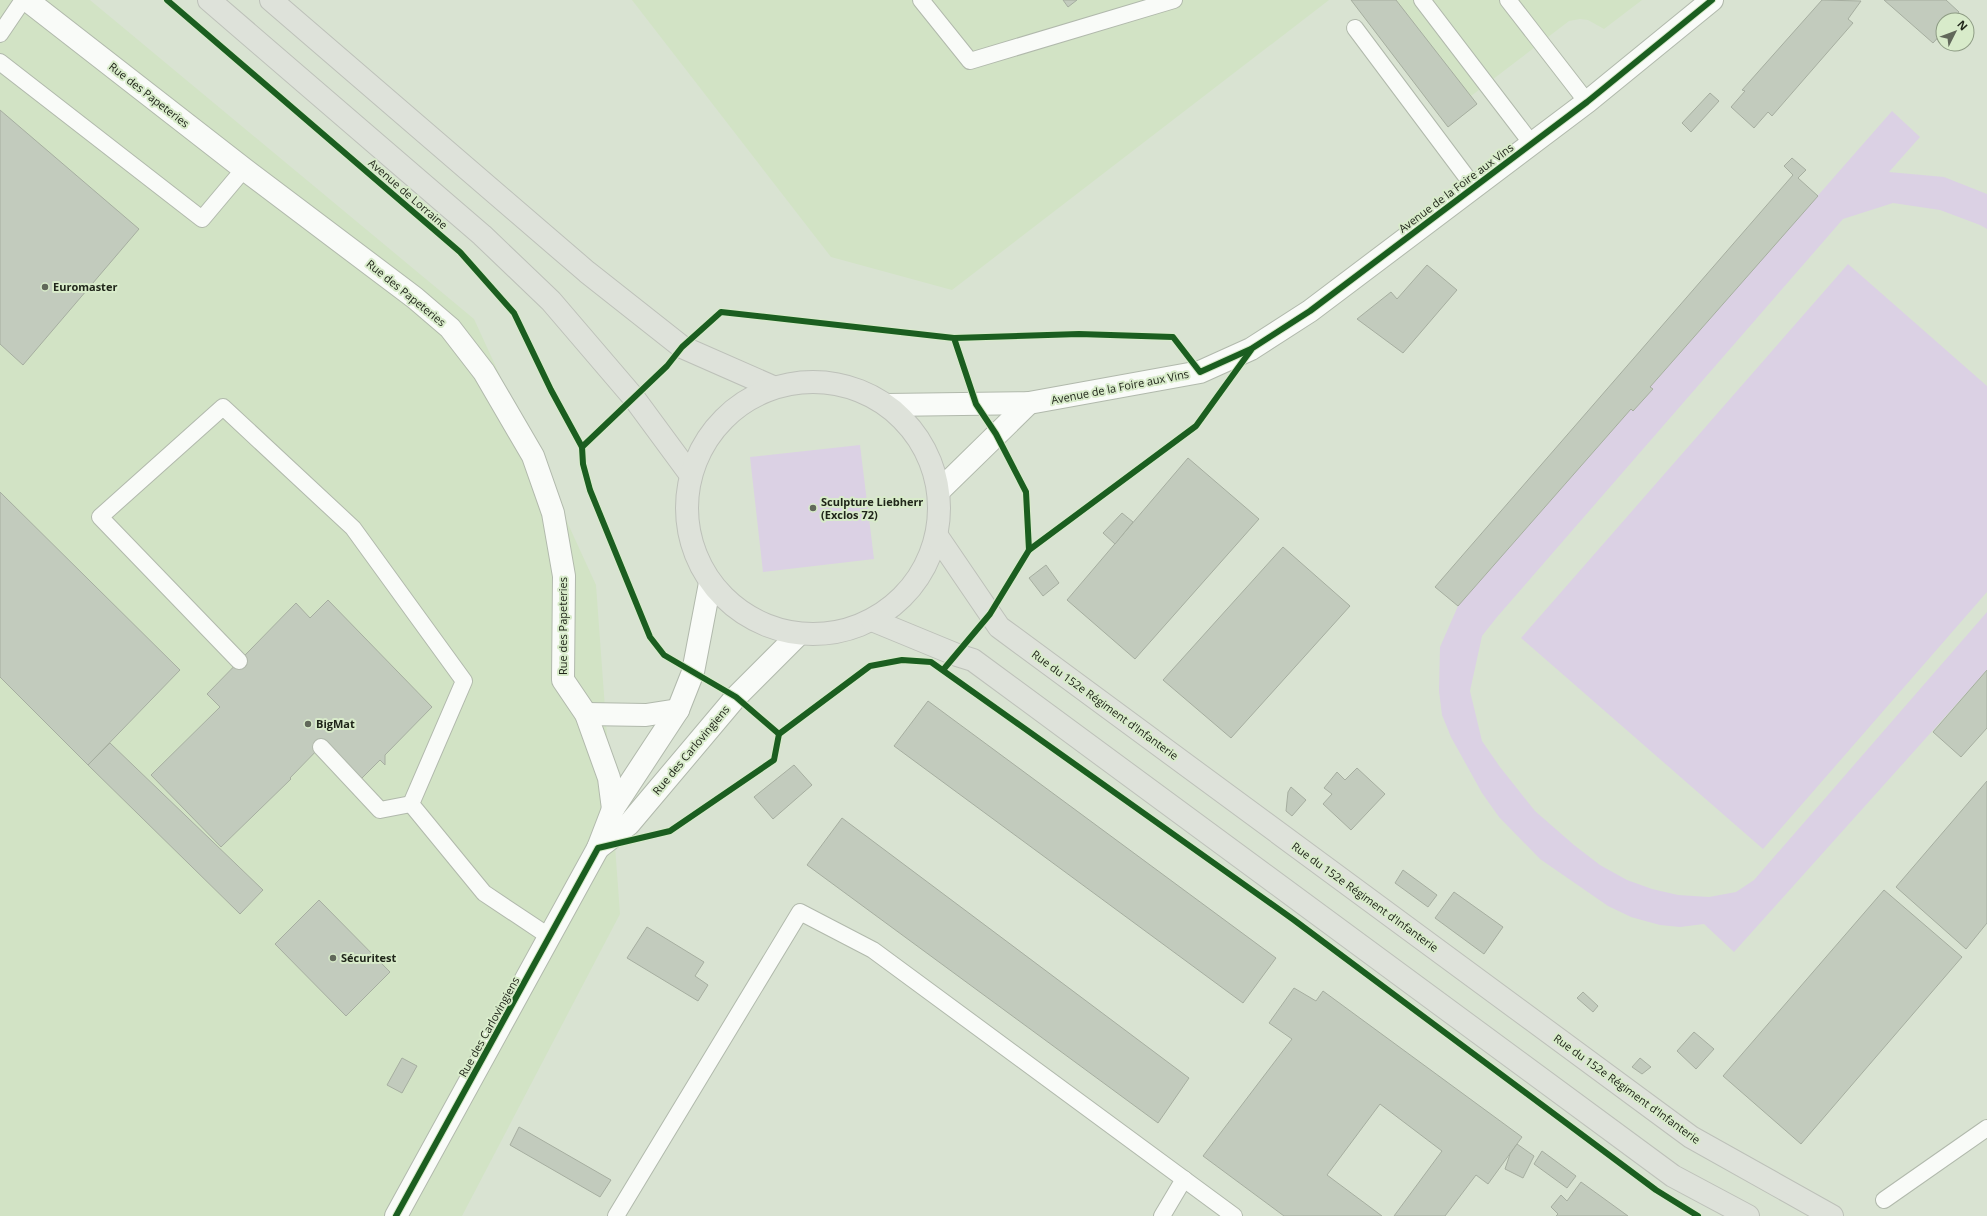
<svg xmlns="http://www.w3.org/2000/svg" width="1987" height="1216" font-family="'Open Sans',sans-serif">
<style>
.built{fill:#d2e3c5}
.green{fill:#dbd1e4}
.building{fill:#c2cbbd;stroke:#a6aea0}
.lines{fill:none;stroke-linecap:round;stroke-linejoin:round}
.service-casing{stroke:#b1b9ac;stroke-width:18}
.minor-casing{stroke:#b1b9ac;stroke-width:24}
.tertiary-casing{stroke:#b1b9ac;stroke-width:24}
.primary-casing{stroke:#bdc1b9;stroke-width:24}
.service{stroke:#f9fbf8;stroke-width:16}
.minor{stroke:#f9fbf8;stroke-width:22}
.tertiary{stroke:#f9fbf8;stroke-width:22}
.primary{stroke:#dee2da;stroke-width:22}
.cycleway-casing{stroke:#d8ebca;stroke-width:8}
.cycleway{stroke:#1b5e20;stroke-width:6}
.poi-dot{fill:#61685a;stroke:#d8ebca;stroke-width:1.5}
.labels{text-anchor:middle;stroke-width:4;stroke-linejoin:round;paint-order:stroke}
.street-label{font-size:11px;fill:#20261a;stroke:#d8ebca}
.poi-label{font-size:11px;font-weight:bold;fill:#20261a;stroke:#d8ebca;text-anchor:start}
</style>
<rect width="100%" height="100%" fill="#d9e3d2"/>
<!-- built -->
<g class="built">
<path d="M0,0H90L474,319L596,585L620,914L462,1216H0Z"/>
<path d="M632,0H1329L952,290L831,257Z"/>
<path d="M1351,0H1642L1604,29L1588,20L1580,19L1569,21L1471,96L1477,104L1448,127Z"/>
</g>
<!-- green -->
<g class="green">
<path d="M1892,111L1920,137L1889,172L1944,177L1987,194V229L1980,225L1940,210L1893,203L1843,219L1497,617L1482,636L1470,691L1482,741L1500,767L1535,811L1574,845L1600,865L1627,880L1652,889L1678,895L1709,897L1736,892L1754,880L1987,612V670L1734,952L1704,924L1680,927L1660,925L1631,917L1608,906L1540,859L1499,817L1482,793L1451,737L1442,715L1439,691L1440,647L1458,606L1631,409L1633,411L1653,389L1650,387Z"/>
<path d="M1848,264L1987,386V592L1763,849L1521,638Z"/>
<path d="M860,445L874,559L763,572L750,457Z"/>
</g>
<!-- building -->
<g class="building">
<path d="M1063,0H1077L1068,7Z"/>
<path d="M1351,0H1396L1477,104L1448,127Z"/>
<path d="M1822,0L1861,1L1848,19L1853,23L1772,116L1768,112L1754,128L1731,107L1745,91L1742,90Z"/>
<path d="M1884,0H1946L1959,12L1953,20H1943V32L1933,43Z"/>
<path d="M1710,93L1719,101L1691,132L1682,123Z"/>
<path d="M0,110L139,229L23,365L0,344Z"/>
<path d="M1792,158L1806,170L1798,178L1818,196L1650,387L1653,389L1633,411L1631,409L1458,606L1435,587L1793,175L1784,166Z"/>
<path d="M1427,265L1457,290L1403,353L1357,319L1391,292L1397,299Z"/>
<path d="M1188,458L1259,519L1135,659L1067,600Z"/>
<path d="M0,492L180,670L88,765L0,677Z"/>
<path d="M1122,513L1133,522L1115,544L1103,533Z"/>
<path d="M1283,547L1350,606L1231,738L1163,680Z"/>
<path d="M1046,565L1059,583L1043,596L1029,578Z"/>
<path d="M328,600L432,707L385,755V765L380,760L362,778L325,742L290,778L291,779L221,847L151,775L220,707L207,694L296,603L310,618Z"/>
<path d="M1987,670V728L1961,757L1933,732Z"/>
<path d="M928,701L1276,958L1243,1003L894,746Z"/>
<path d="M110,743L263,890L240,914L88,765Z"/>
<path d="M794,765L812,785L773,819L754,797Z"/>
<path d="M1357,768L1385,794L1351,830L1323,804L1332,794L1324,788L1337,772L1345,780Z"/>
<path d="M1987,781V923L1966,949L1896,887Z"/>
<path d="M1291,787L1306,800L1292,816L1286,811L1288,792Z"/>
<path d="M842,818L1189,1078L1158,1123L807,865Z"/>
<path d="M1403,870L1437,895L1428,907L1395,883Z"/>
<path d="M1884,890L1962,957L1801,1144L1723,1076Z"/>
<path d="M1454,892L1503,927L1484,954L1435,918Z"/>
<path d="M319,900L390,972L346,1016L275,944Z"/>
<path d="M647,927L704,962L695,976L708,985L698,1001L627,958Z"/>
<path d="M1294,988L1316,1001L1323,991L1522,1137L1488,1184L1476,1175L1445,1216H1394L1442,1151L1380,1104L1327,1175L1382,1216H1284L1203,1156L1292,1039L1269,1023Z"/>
<path d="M1583,992L1598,1006L1593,1012L1577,998Z"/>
<path d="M1694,1032L1714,1049L1696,1069L1677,1051Z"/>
<path d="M402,1058L417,1066L402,1093L387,1085Z"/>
<path d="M1640,1058L1651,1067L1642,1074L1632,1067Z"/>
<path d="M519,1127L611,1180L600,1197L510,1145Z"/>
<path d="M1517,1144L1534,1156L1523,1178L1505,1169L1510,1154Z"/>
<path d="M1542,1151L1576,1176L1567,1188L1534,1164Z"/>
<path d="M1581,1182L1628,1216H1556L1558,1214L1551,1207L1561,1195L1567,1201Z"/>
</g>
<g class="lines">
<defs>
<g id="service">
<path d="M921,0L970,61L1174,0"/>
<path d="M1422,0L1532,144"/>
<path d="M1508,0L1587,102"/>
<path d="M1355,28L1474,187"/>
<path d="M0,34L23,0"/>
<path d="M0,62L202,219L244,169"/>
<path d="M239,661L100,517L223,407L353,528L464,681L411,804L484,893L550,937"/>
<path d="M321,747L380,810L411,804"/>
<path d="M1884,1200L1987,1128"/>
<path d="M616,1216L800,912L873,950L1234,1216"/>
<path d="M1162,1216L1184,1179"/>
</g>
<g id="minor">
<path d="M27,0L244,169L415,298L450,328L484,372L533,456L553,513L564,576L563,680L586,714L609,778L613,809"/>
<path d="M586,714L646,715L678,710"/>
</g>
<g id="tertiary">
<path d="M887,405L1029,403L1200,372L1251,349L1310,311L1587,102L1712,0"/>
<path d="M939,491L1029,403"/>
<path d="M598,848L629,824L736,697L799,634"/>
<path d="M396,1216L598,848L613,809L678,710L693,672L710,583"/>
</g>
<g id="primary">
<path d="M209,0L482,235L551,301L634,398L690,474"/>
<path d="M271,0L587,272L682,347L773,387"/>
<circle cx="813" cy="508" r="126"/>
<path d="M937,536L999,627L1691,1137L1832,1216"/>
<path d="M872,620L957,655L973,660L1673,1176L1748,1216"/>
</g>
</defs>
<!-- service casing -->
<use href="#service" class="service-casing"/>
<!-- minor casing -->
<use href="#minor" class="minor-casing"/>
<!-- tertiary casing -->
<use href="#tertiary" class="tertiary-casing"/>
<!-- primary casing -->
<use href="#primary" class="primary-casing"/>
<!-- service -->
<use href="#service" class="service"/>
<!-- minor -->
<use href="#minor" class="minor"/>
<!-- tertiary -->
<use href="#tertiary" class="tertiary"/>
<!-- primary -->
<use href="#primary" class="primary"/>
<defs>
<g id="cycleway">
<path d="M167,0L460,252L514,313L551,390L582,447L583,464L590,490L650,637L664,655L736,697L779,734"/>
<path d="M954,338L1079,334L1173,337L1200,372L1251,349L1310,311L1587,102L1712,0"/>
<path d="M582,447L667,366L682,347L721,312L954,338L976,404L996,434L1026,492L1029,550L990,614L943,670"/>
<path d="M1029,550L1196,426L1251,350"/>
<path d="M396,1216L598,848L670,831L774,760L779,734L870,666L902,660L931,662L1294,920L1656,1190L1698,1216"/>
</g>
</defs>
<!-- cycleway casing -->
<use href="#cycleway" class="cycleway-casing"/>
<!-- cycleway -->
<use href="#cycleway" class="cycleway"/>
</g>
<!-- markers -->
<g class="poi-dot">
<circle cx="45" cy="287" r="4"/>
<circle cx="813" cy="508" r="4"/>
<circle cx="308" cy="724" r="4"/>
<circle cx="333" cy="958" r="4"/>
</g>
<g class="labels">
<!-- street labels -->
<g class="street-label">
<text transform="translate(149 95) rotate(38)" y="4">Rue des Papeteries</text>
<text transform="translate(1456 188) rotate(-37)" y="4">Avenue de la Foire aux Vins</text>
<text transform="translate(408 194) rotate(41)" y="4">Avenue de Lorraine</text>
<text transform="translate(406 293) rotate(39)" y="4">Rue des Papeteries</text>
<text transform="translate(1120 387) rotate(-11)" y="4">Avenue de la Foire aux Vins</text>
<text transform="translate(563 626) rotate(-90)" y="4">Rue des Papeteries</text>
<text transform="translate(1105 705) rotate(36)" y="4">Rue du 152e Régiment d'Infanterie</text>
<text transform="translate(691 750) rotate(-50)" y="4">Rue des Carlovingiens</text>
<text transform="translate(1365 897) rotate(36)" y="4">Rue du 152e Régiment d'Infanterie</text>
<text transform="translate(489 1027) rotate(-61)" y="4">Rue des Carlovingiens</text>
<text transform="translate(1627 1089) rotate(36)" y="4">Rue du 152e Régiment d'Infanterie</text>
</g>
<!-- poi labels -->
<g class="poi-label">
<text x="53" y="291">Euromaster</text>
<text x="821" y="506">Sculpture Liebherr<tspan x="821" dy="13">(Exclos 72)</tspan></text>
<text x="316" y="728">BigMat</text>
<text x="341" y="962">Sécuritest</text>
</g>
</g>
<!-- north arrow -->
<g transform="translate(1955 32) rotate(48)"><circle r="19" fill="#d8ebca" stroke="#8e9c84"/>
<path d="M0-3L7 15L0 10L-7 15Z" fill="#61685a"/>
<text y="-6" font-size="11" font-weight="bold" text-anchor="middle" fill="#20261a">N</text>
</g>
</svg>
